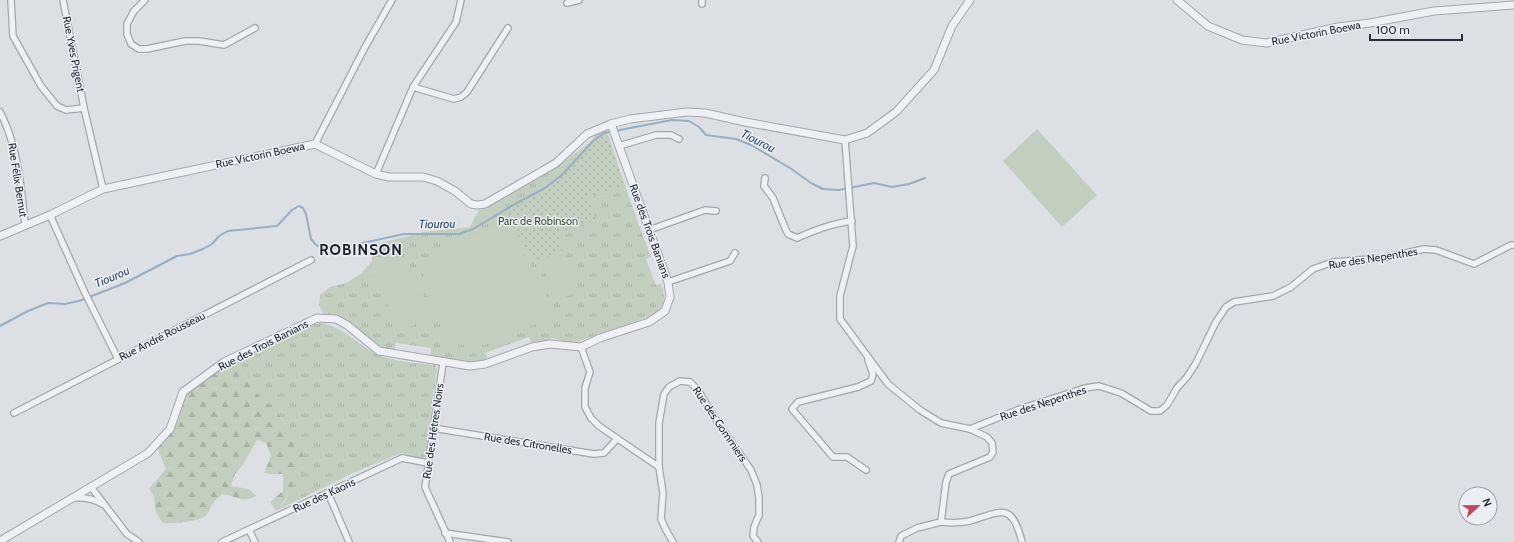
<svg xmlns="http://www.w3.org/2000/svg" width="1514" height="542" font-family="Cabin,sans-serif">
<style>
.grass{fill:url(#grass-tufts)}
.forest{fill:url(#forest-firs)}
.park{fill:url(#park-dots)}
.garden{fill:#c2cebe}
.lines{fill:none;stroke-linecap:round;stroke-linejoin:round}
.stream{stroke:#99aec3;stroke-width:2}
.minor-casing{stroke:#a2a7ae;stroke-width:8}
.tertiary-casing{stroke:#a2a7ae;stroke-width:9}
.minor{stroke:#eef0f4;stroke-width:5.5}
.tertiary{stroke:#eef0f4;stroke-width:7}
.labels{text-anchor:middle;stroke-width:3;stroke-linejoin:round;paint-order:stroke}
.street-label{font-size:11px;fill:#272e3a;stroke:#ebeef3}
.park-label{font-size:11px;fill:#3c5436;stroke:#ebeef3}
.water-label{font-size:12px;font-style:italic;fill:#354e6a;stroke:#ebeef3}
.district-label{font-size:15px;font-weight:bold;letter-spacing:1px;fill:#19202b;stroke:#ebeef3}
</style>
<defs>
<pattern id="grass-tufts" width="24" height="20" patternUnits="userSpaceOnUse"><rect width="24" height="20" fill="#c2cebe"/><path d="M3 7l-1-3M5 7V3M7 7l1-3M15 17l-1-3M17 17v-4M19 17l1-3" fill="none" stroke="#a7b1a4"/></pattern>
<pattern id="forest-firs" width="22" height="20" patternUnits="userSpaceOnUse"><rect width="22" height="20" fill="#c2cebe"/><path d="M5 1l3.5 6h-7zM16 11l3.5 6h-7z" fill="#a7b1a4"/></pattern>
<pattern id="park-dots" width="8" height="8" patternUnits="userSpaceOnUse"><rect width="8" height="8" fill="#c2cebe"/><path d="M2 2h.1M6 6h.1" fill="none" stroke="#a7b1a4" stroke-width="1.8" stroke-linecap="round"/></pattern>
</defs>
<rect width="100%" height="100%" fill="#dce0e5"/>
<!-- grass -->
<g class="grass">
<path d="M606,130L633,209L651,257L646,259L656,285L661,284C666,298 665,303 656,314L577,342H567L553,338L532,344L529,337L485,353L487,357L485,361L474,363L430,357L431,348L396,343L394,352L378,347L332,317L323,313L319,305L320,295L330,287L346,283L361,274L372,261V248L377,244L423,232L470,227L479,210L550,171L587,145L596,135Z"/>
<path d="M320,323C345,327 356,344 377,354C395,362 416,363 435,365L437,369L426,454L423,459L402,453L357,471L278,510L286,500L296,478L291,470H296L294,441L287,427L276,410L261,398L251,387L241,371L242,365L256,355L254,351L309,325Z"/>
</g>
<!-- forest -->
<path class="forest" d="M254,351L256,354L242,365L241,371L250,386L261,398L276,410L287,427L305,458L304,474L296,470H291L298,480L278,510H275L270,502L283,491V474H271L264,473L271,456L266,443L257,440L242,466L235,474L231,486L249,489L256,496C242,504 235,495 222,494L212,504L207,515C194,523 178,523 163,523C159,518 156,514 155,508C154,499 156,497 149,489L166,469L157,447L177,418L187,393L223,367Z"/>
<!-- park -->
<path class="park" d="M608,135L625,186L589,198L596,220L559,233V242L563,251L534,261L505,213L527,199L543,193L573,166L592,145L603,136Z"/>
<!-- garden -->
<g class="garden">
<path d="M1037,129L1097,195L1062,227L1003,161Z"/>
<path d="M492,225L501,228L507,236L511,238L540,278L549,302L556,315L552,321L550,322L547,321L514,331L484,345H460L448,343L423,285V274L429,260L436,250Z"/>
<path d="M565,252L578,293L555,300L541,260Z"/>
<path d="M406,256L432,317L398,332L372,270Z"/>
</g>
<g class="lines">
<!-- stream -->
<path class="stream" d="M0,326L28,311L48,303L65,304L79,301L125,283L177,256L190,254L203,249L212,244L219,236L228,231L277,226L292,210L299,206L303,208L306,214L311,239L316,245L327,248L344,247L404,234H459L473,229L515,204L545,188L562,175L593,141L604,133L672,120L689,121L699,127L706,135L736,139L751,145L790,168L811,183L823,189L839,190L874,183L892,187L909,184L925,178"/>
<defs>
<g id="minor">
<path d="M11,0L13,36L41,86L57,106L66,110L84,108"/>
<path d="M63,0L84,108L103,189"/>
<path d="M145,0L134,11L127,24V34L131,44L139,49H147L185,41H199L224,45L255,28"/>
<path d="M702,0V4"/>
<path d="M567,3L579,0"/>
<path d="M413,87L454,99L461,97L467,92L508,28"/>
<path d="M0,112C17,143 22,190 25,226"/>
<path d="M845,140L853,246L840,296V319L888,384L920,410L941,423L970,429L987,437L992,443L993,452L990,457L949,474L946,482L941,522C951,523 961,523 970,521C1002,511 1012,502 1022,542"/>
<path d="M315,144L364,49L392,0"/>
<path d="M619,146L656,135H671L679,139"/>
<path d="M376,174L413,87L456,22L461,0"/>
<path d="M765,178L764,186L773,198L785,228L788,234L797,238C815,230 833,223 852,221"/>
<path d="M50,215L85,293L118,359"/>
<path d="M649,230L705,210L716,211"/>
<path d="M668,282L730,261L735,253"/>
<path d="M581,347L590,372L585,388V407L591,418L599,426L659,467L663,493L661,519L666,530L673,542"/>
<path d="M443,363L425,487L450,542"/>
<path d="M14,413L311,260"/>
<path d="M433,428L594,454L604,453L617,439"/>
<path d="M970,429L1020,409L1085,388L1099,386L1121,393L1151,411H1160L1167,405L1177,388L1187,377L1196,363L1216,322L1226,307L1234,302L1273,296L1291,287L1313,269L1333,262L1383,258L1424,249L1436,250L1474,264L1511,245H1514"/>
<path d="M659,467V423L664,394L669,387L680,381L690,382L698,390L714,417L751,470L757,485L759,498V515L754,527L753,536L758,542"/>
<path d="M866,470L847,457H833L792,409L798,402L858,387L871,381L873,374L868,360"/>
<path d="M91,487L127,534L139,542"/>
<path d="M328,493L349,542"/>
<path d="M72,498C83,497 93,498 102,504"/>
<path d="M249,530L255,542"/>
<path d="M445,533L508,542"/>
<path d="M222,542L402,458L428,463"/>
<path d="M899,542L901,536L917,528L941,522"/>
</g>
<g id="tertiary">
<path d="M1177,0L1208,26L1242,40L1266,43L1338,27L1370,23L1434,11L1514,5"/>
<path d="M0,236L50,215L103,189L315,144L376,174L389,177H423L437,181L455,191L471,204L477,205L485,204L556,163L587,134L611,124L630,119L687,112L705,113L745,122L845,140L867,133L896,112L934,70L952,26L970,0"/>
<path d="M0,541L148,453L170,429L183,392L224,362L317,318L336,319L347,325L379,351L470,366L485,364L532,347L550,344L581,347L600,338L649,322L665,311L670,297L668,282L611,124"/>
</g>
</defs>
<!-- minor casing -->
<use href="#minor" class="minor-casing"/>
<!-- tertiary casing -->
<use href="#tertiary" class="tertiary-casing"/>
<!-- minor -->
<use href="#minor" class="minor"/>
<!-- tertiary -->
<use href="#tertiary" class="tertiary"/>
</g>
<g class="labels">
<!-- street labels -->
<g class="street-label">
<text transform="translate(1316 33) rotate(-11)" y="4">Rue Victorin Boewa</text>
<text transform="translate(74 54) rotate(79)" y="4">Rue Yves Prigent</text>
<text transform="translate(260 155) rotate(-12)" y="4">Rue Victorin Boewa</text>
<text transform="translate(18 180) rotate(81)" y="4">Rue Félix Bernut</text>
<text transform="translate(650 231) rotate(70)" y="4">Rue des Trois Banians</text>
<text transform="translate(1373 258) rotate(-9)" y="4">Rue des Nepenthes</text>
<text transform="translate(162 336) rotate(-27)" y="4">Rue André Rousseau</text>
<text transform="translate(263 345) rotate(-27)" y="4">Rue des Trois Banians</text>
<text transform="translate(1043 403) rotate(-18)" y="4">Rue des Nepenthes</text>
<text transform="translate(720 424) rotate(56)" y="4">Rue des Gommiers</text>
<text transform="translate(433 431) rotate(-82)" y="4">Rue des Hêtres Noirs</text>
<text transform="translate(528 443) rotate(9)" y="4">Rue des Citronelles</text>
<text transform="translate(324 495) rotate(-25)" y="4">Rue des Kaoris</text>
</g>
<!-- park labels -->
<g class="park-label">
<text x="538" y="225">Parc de Robinson</text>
</g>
<!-- water labels -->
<g class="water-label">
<text transform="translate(758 141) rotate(27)" y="4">Tiourou</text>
<text transform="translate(437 224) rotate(-1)" y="4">Tiourou</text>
<text transform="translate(112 277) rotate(-23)" y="4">Tiourou</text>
</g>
<!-- district labels -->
<g class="district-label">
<text x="361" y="255">ROBINSON</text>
</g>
</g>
<!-- north arrow -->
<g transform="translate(1478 506) rotate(68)"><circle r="19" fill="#ebeef3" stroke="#9da1a9"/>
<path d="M0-3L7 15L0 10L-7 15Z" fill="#c2495d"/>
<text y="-6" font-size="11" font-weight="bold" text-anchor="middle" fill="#272e3a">N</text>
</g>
<!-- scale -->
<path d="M1370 34v6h92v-6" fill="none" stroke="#272e3a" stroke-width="2"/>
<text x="1376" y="34" font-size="12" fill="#272e3a" stroke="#ebeef3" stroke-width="3" paint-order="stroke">100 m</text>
</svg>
